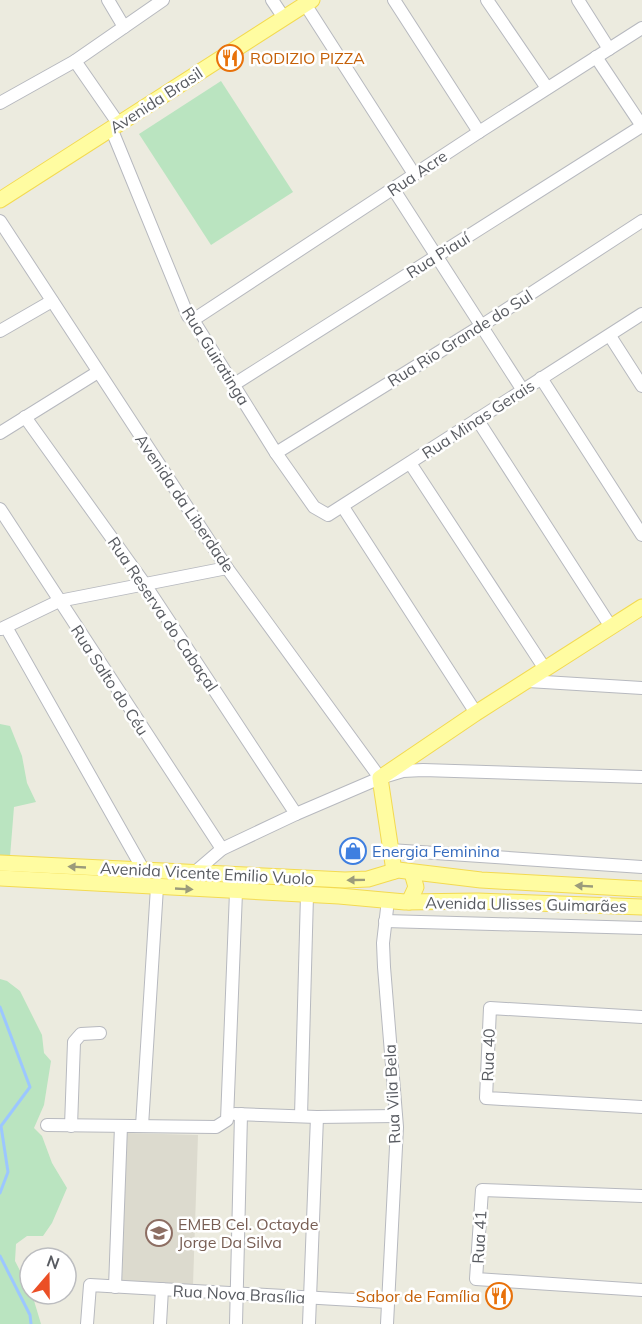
<svg xmlns="http://www.w3.org/2000/svg" width="642" height="1324" font-family="Mulish,sans-serif">
<style>
.education{fill:#dcdace}
.green{fill:#bae4c0}
.lines{fill:none;stroke-linecap:round;stroke-linejoin:round}
.stream{stroke:#9cc7ff;stroke-width:3}
.minor-casing{stroke:#b7b9bf;stroke-width:14}
.major-casing{stroke:#f3da51;stroke-width:17}
.minor{stroke:#fff;stroke-width:12}
.major{stroke:#fffca1;stroke-width:15}
.oneway{fill:#9b9b7b}
.labels{text-anchor:middle;stroke-width:5;stroke-linejoin:round;paint-order:stroke}
.food-label{font-size:16px;fill:#c56008;stroke:#fff;text-anchor:start}
.street-label{font-size:16px;fill:#585b61;stroke:#fff}
.shop-label{font-size:16px;fill:#366cbe;stroke:#fff;text-anchor:start}
.education-label{font-size:16px;fill:#785e54;stroke:#fff;text-anchor:start}
</style>
<rect width="100%" height="100%" fill="#ecebdf"/>
<!-- education -->
<path class="education" d="M127,1133L198,1135L193,1285L122,1281Z"/>
<!-- green -->
<g class="green">
<path d="M221,81L293,192L211,245L139,134Z"/>
<path d="M0,724L10,726L22,756L27,783L36,802L14,807L10,857H0Z"/>
<path d="M0,979L7,981L20,991L42,1035L44,1053L51,1061L44,1105L34,1128L42,1136L52,1163L67,1188L52,1223L43,1236H27L16,1244L15,1261L32,1294L41,1324H0Z"/>
</g>
<g class="lines">
<!-- stream -->
<g class="stream">
<path d="M0,1007L30,1087L1,1126L8,1172L0,1193"/>
<path d="M0,1256L30,1315L31,1324"/>
</g>
<defs>
<g id="minor">
<path d="M108,0L124,27"/>
<path d="M272,0L284,18"/>
<path d="M394,0L479,132"/>
<path d="M487,0L547,88"/>
<path d="M578,0L609,49"/>
<path d="M305,4L414,174"/>
<path d="M596,57L642,126"/>
<path d="M75,61L118,123"/>
<path d="M0,103L75,61L163,0"/>
<path d="M111,128L188,316L193,320L276,453L314,507L328,515L642,314"/>
<path d="M394,190L522,389"/>
<path d="M0,221L227,568L380,778"/>
<path d="M193,320L479,132L642,28"/>
<path d="M0,331L52,301"/>
<path d="M610,336L642,386"/>
<path d="M541,378L642,535"/>
<path d="M233,385L642,126"/>
<path d="M25,417L144,583L296,814"/>
<path d="M477,419L611,627"/>
<path d="M0,433L98,372"/>
<path d="M276,453L481,326L642,221"/>
<path d="M410,463L545,669"/>
<path d="M343,507L476,713"/>
<path d="M0,509L222,849"/>
<path d="M6,627L144,871"/>
<path d="M1,629L59,601L227,568"/>
<path d="M528,681L642,688"/>
<path d="M390,850L642,867"/>
<path d="M194,873L222,849L296,814L380,778L403,771L423,770L642,777"/>
<path d="M385,921L642,928"/>
<path d="M642,1017L490,1008L486,1098L642,1107"/>
<path d="M235,1114L317,1117L396,1116"/>
<path d="M301,1116L307,895"/>
<path d="M47,1125L216,1127L227,1120L236,892"/>
<path d="M71,1126L74,1042L81,1034L100,1033"/>
<path d="M142,1126L157,887"/>
<path d="M642,1196L482,1190L476,1279L642,1290"/>
<path d="M115,1287L121,1126"/>
<path d="M87,1324L90,1285L388,1302"/>
<path d="M160,1324L162,1289"/>
<path d="M236,1324L241,1114"/>
<path d="M309,1324L317,1117"/>
<path d="M387,1324L397,1127L384,967L383,943L388,900"/>
</g>
<g id="major">
<path d="M0,200L312,0"/>
<path d="M0,863L345,880L368,879L398,870L481,880L642,889"/>
<path d="M394,871L380,778L476,713L642,607"/>
<path d="M0,878L339,896L405,902L478,901L642,907"/>
<path d="M409,902L416,887L412,873"/>
</g>
</defs>
<!-- minor casing -->
<use href="#minor" class="minor-casing"/>
<!-- major casing -->
<use href="#major" class="major-casing"/>
<!-- minor -->
<use href="#minor" class="minor"/>
<!-- major -->
<use href="#major" class="major"/>
</g>
<!-- one-way arrows -->
<defs><path id="oneway-solid" d="M-6-.8H1V-3.2L6.5 0L1 3.2V.8H-6Z" transform="scale(1.5)"/></defs>
<g class="oneway">
<use href="#oneway-solid" transform="translate(77 867) rotate(-177)"/>
<use href="#oneway-solid" transform="translate(356 880) rotate(179)"/>
<use href="#oneway-solid" transform="translate(584 886) rotate(-177)"/>
<use href="#oneway-solid" transform="translate(184 889) rotate(3)"/>
</g>
<!-- icons -->
<defs>
<symbol id="restaurant-ring" viewBox="-11 -11 22 22"><circle r="9.5" fill="#fff" stroke="#e8710a" stroke-width="1.5"/><path d="M-5-6h1v4h1v-4h1v4h1v-4h1v5L-1.5 .5V6h-2V.5L-5-1ZM5-6V6H3V1.5H1.5Q1.5-4 5-6Z" fill="#e8710a"/></symbol>
<symbol id="shop-ring" viewBox="-11 -11 22 22"><circle r="9.5" fill="#fff" stroke="#3f7fe0" stroke-width="1.5"/><path d="M-5-2.5h2.3a2.7 3.5 0 0 1 5.4 0H5L5.5 6h-11ZM-1.5-2.5h3a1.5 2.3 0 0 0-3 0Z" fill="#3f7fe0"/></symbol>
<symbol id="school-ring" viewBox="-11 -11 22 22"><circle r="9.5" fill="#fff" stroke="#8d6e63" stroke-width="1.5"/><path d="M0-5L7-2L0 1L-7-2ZM-4 1L0 2.5L4 1V4Q0 6-4 4Z" fill="#8d6e63"/></symbol>
</defs>
<g fill-rule="evenodd">
<use href="#restaurant-ring" x="215" y="43" width="30" height="30"/>
<use href="#shop-ring" x="338" y="836" width="30" height="30"/>
<use href="#school-ring" x="144" y="1218" width="30" height="30"/>
<use href="#restaurant-ring" x="484" y="1281" width="30" height="30"/>
</g>
<g class="labels">
<!-- food labels -->
<g class="food-label">
<text x="250" y="64">RODIZIO PIZZA</text>
<text x="480" y="1302" text-anchor="end">Sabor de Família</text>
</g>
<!-- street labels -->
<g class="street-label">
<text transform="translate(156 100) rotate(-33)" y="6">Avenida Brasil</text>
<text transform="translate(417 173) rotate(-34)" y="6">Rua Acre</text>
<text transform="translate(438 255) rotate(-32)" y="6">Rua Piauí</text>
<text transform="translate(460 338) rotate(-32)" y="6">Rua Rio Grande do Sul</text>
<text transform="translate(216 356) rotate(58)" y="6">Rua Guiratinga</text>
<text transform="translate(478 419) rotate(-33)" y="6">Rua Minas Gerais</text>
<text transform="translate(185 503) rotate(56)" y="6">Avenida da Liberdade</text>
<text transform="translate(163 614) rotate(56)" y="6">Rua Reserva do Cabaçal</text>
<text transform="translate(110 680) rotate(57)" y="6">Rua Salto do Céu</text>
<text transform="translate(207 873) rotate(3)" y="6">Avenida Vicente Emilio Vuolo</text>
<text transform="translate(526 904) rotate(1)" y="6">Avenida Ulisses Guimarães</text>
<text transform="translate(488 1055) rotate(-88)" y="6">Rua 40</text>
<text transform="translate(392 1094) rotate(-93)" y="6">Rua Vila Bela</text>
<text transform="translate(479 1237) rotate(-87)" y="6">Rua 41</text>
<text transform="translate(239 1294) rotate(3)" y="6">Rua Nova Brasília</text>
</g>
<!-- shop labels -->
<g class="shop-label">
<text x="372" y="857">Energia Feminina</text>
</g>
<!-- education labels -->
<g class="education-label">
<text x="178" y="1230">EMEB Cel. Octayde<tspan x="178" dy="18">Jorge Da Silva</tspan></text>
</g>
</g>
<!-- north arrow -->
<g transform="translate(48 1276) rotate(20)"><circle r="28" fill="#ffffff" stroke="#bcbdc0" stroke-width="1.5"/>
<path d="M0-4.5L10 22L0 15L-10 22Z" fill="#eb4f26"/>
<text y="-9" font-size="16" font-weight="bold" text-anchor="middle" fill="#585b61">N</text>
</g>
</svg>
